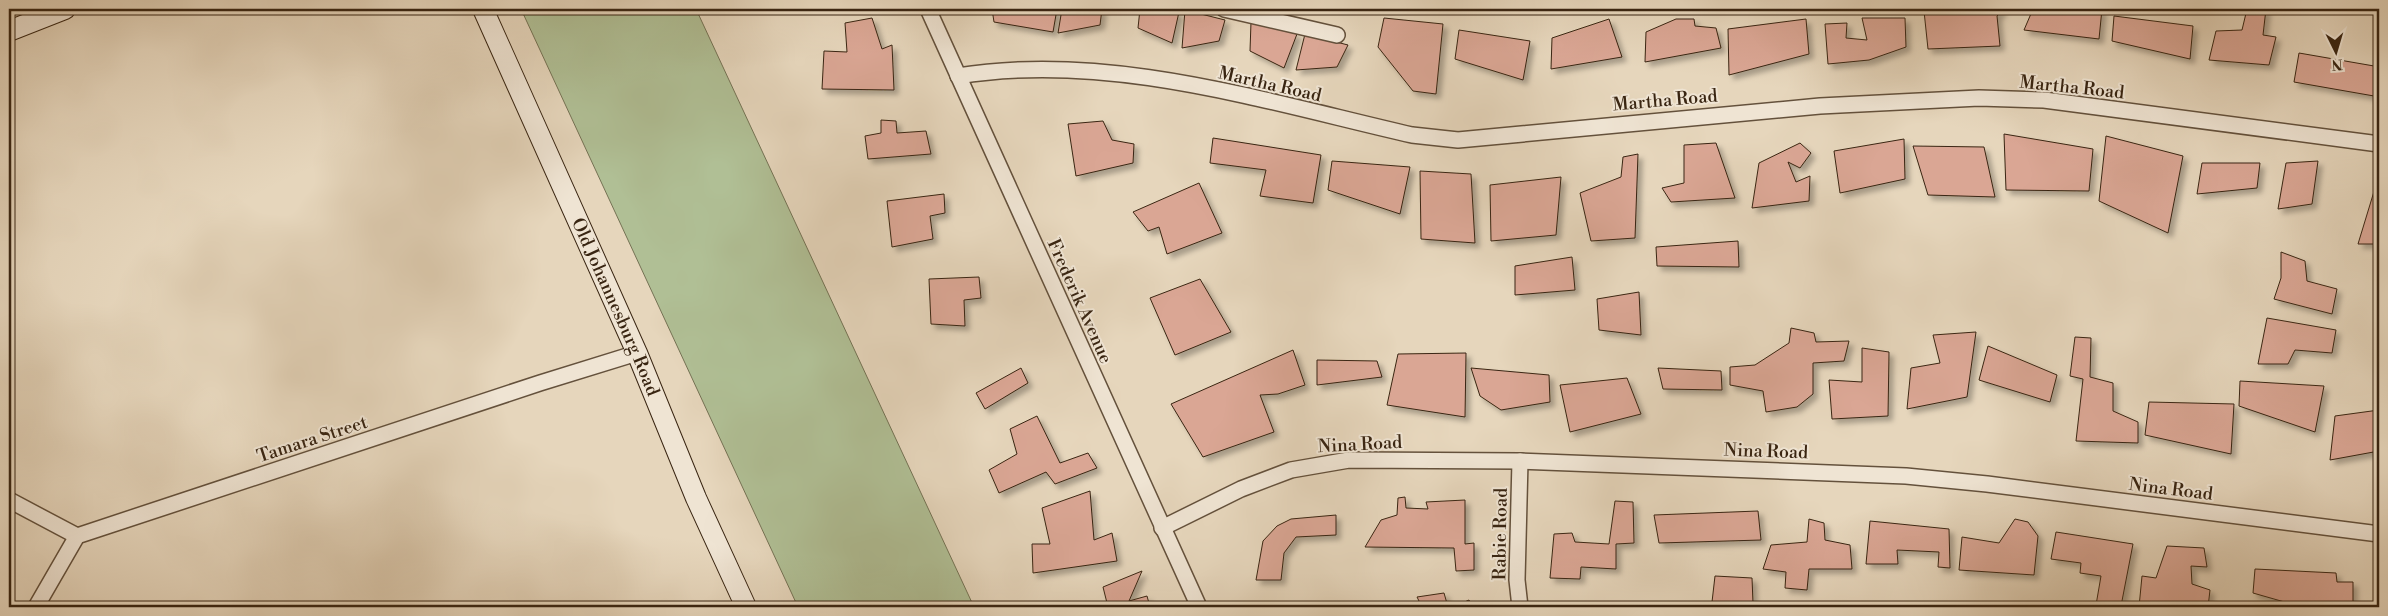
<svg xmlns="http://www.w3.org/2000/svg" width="2388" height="616" font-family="'Libre Bodoni',serif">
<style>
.green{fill:#b0bf95;stroke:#747254}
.building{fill:#daa694;stroke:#392512;filter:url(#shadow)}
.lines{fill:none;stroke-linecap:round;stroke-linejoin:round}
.street-casing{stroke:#64513c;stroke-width:18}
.secondary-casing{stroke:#392512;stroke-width:22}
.street{stroke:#efe4d3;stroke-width:15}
.secondary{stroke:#efe4d3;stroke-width:20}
.labels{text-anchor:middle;stroke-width:4;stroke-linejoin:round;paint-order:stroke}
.street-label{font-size:18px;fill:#392512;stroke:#efe4d3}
</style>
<defs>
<filter id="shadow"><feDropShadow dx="4.5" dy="4.5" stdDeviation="2.5" flood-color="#0004"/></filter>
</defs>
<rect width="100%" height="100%" fill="#e6d6bc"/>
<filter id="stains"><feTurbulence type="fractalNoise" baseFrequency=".004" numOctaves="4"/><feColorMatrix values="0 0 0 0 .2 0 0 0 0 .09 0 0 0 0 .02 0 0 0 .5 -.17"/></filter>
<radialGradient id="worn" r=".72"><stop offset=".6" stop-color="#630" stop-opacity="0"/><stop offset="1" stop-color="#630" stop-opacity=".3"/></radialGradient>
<!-- green -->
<path class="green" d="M521,9H696L974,607H798Z"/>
<!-- building -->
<g class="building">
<path d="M992,9H1057L1053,32L994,22Z"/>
<path d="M1062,9H1102L1100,25L1058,33Z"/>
<path d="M1140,9H1162L1179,12L1172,43L1138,28Z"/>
<path d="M1935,9H2003L1997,16L2000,46L1928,49L1924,11Z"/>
<path d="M2033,9H2102L2099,39L2024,30Z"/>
<path d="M2247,9H2266L2263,35L2276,37L2269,65L2209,60L2216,31L2242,30Z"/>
<path d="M1185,10L1225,20L1219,41L1182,48Z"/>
<path d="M2114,16L2193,26L2190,59L2112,41Z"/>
<path d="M872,18L882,49L892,45L894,90L822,89L824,51L847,52L845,23Z"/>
<path d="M1384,18L1443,24L1436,94L1413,91L1378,47Z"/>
<path d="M1862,18H1905L1906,47L1869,60L1828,64L1825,24L1847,23L1846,38L1867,40Z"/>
<path d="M1609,19L1622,57L1551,69L1552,38Z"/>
<path d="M1676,19H1694L1695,26L1716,28L1721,48L1645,62L1646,32Z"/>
<path d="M1806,19L1809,54L1729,75L1728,29Z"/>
<path d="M1251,22L1297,34L1284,68L1250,51Z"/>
<path d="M1459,30L1530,41L1523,80L1455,59Z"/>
<path d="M1305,34L1348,45L1337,67L1296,70Z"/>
<path d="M2299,53L2374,66V96L2294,82Z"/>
<path d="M881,120L896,121L897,133L926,131L931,154L868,159L865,136L881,133Z"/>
<path d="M1103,121L1112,140L1134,144L1133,163L1076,176L1068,124Z"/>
<path d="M2004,134L2093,149L2089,191L2006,190Z"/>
<path d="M2106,136L2183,156L2168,233L2099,201Z"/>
<path d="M1213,138L1321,155L1313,203L1260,196L1266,170L1210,163Z"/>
<path d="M1904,139L1905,179L1840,193L1834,151Z"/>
<path d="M1716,143L1735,198L1671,202L1662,188L1684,183V145Z"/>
<path d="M1800,143L1811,153L1800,168L1788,162L1796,182L1810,176L1809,201L1752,208L1759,163Z"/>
<path d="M1913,146L1984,147L1995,197L1928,195Z"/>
<path d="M1638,154L1635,238L1591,241L1580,193L1621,177L1623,157Z"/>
<path d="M1332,161L1410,167L1400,214L1328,190Z"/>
<path d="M2318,161L2312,204L2278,209L2286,163Z"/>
<path d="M2202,163H2260L2257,188L2197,194Z"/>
<path d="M1420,171L1471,174L1475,243L1421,239Z"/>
<path d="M2379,175V244H2358Z"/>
<path d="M1561,177L1556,235L1491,241L1490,185Z"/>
<path d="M1199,183L1222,233L1167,254L1159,227L1148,231L1133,212Z"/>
<path d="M944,194L945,213L930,216L933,239L892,247L887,201Z"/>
<path d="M1738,241L1739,267L1657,266L1656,247Z"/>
<path d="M2281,252L2305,261L2307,281L2337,289L2332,314L2274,299L2281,278Z"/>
<path d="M1572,257L1575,290L1515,295V266Z"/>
<path d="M979,277L981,298L964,300L965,326L931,324L929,279Z"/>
<path d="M1200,279L1231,332L1175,355L1150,298Z"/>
<path d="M1639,292L1641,335L1599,330L1597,299Z"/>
<path d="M2267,318L2336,330L2332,353L2295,350L2288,364H2258Z"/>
<path d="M1791,328L1814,333L1816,342L1849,341L1844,361L1813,363V394L1797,407L1766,412L1763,391L1730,385V367L1755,365L1789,343Z"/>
<path d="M1976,332L1967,397L1907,409L1911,368L1940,363L1933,335Z"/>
<path d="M2075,337L2091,338L2090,377L2113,383V411L2138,422V443L2076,441L2083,379L2070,376Z"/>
<path d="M1988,346L2057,375L2050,402L1979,380Z"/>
<path d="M1862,348L1889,352L1888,416L1832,419L1829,380L1862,382Z"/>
<path d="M1293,350L1305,385L1278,394L1260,395L1274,432L1203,457L1171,404Z"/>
<path d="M1466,353L1465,417L1387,405L1398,354Z"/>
<path d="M1317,360L1377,361L1382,377L1317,385Z"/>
<path d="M1021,368L1028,383L985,409L976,393Z"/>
<path d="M1471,368L1549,375L1550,402L1501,410L1480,396Z"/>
<path d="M1658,368L1721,371L1722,390L1663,389Z"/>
<path d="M1627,378L1641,414L1570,432L1560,385Z"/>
<path d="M2240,381L2324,386L2315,432L2239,406Z"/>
<path d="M2149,402L2234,404L2231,454L2145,435Z"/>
<path d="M2379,410V451L2330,460L2335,416Z"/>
<path d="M1037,416L1060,463L1088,453L1097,468L1055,484L1046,472L999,493L989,470L1017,454L1010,429Z"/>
<path d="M1090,491L1094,540L1112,533L1117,561L1033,573L1032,544H1050L1042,508Z"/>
<path d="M1405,497L1406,508L1428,509L1426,502L1465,500V544L1474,543V570L1456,571L1454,548L1365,547L1381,520L1397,515L1398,498Z"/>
<path d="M1615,501L1633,502L1634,543L1616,544V569L1581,567L1580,579L1550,578L1554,534L1572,533L1575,542L1609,544Z"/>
<path d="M1758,511L1761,540L1659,543L1654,515Z"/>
<path d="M1336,515V535L1296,537L1284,553L1281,580H1256L1263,541L1277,526L1291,519Z"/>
<path d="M1809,519L1824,523L1825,540L1850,545L1852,569H1809L1807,590L1785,588L1786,572L1763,569L1771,545L1807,542Z"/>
<path d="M2015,519L2028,522L2038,536L2034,575L1959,570L1962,537L1999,543Z"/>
<path d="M1870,521L1949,529L1950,568L1938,567L1939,552L1897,550L1898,564H1866Z"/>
<path d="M2056,532L2133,544L2121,606L2096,605L2101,576L2080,573L2081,563L2051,559Z"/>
<path d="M2167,546L2204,548L2207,567L2191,566L2192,584L2210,590L2208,607H2139L2142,576L2156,578Z"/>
<path d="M2255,569L2336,573L2337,582H2353V607H2302L2253,593Z"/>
<path d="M1142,571L1129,601L1147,596L1150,607H1095L1107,603L1103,587Z"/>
<path d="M1715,576L1752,578L1753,603L1712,602Z"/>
<path d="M1444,593L1448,607H1422L1417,597Z"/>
<path d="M1469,600L1472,607H1453Z"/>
</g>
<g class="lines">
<defs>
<g id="street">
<path d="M928,9L1199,607"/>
<path d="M1224,9L1337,35"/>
<path d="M958,76C1108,51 1267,102 1412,135L1458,140L1820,106L1979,98L2044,100L2379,144"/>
<path d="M1520,461L1517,580L1520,607"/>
<path d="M9,500L77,536"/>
<path d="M1162,528L1241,489L1291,470L1349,460L1520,461L1906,476L1987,484L2379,534"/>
<path d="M36,607L77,536L540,383L637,353"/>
</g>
<g id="secondary">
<path id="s1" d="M483,9L637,353L696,498L746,607"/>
<path d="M9,31L65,9"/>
</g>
</defs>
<!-- street casing -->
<use href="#street" class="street-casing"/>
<!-- secondary casing -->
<use href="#secondary" class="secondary-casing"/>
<!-- street -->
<use href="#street" class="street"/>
<!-- secondary -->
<use href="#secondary" class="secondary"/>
</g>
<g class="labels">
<!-- street labels -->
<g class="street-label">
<text transform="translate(1270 84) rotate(13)" y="6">Martha Road</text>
<text transform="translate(2072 87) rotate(6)" y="6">Martha Road</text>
<text transform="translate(1665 100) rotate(-5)" y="6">Martha Road</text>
<text transform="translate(1080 301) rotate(66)" y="6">Frederik Avenue</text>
<text dy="6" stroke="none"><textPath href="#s1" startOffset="326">Old Johannesburg Road</textPath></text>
<text transform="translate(312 439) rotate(-18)" y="6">Tamara Street</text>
<text transform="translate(1360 444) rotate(-3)" y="6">Nina Road</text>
<text transform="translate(1766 451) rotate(2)" y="6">Nina Road</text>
<text transform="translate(2171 489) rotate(7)" y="6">Nina Road</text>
<text transform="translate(1500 534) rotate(-89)" y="6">Rabie Road</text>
</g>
</g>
<!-- margin -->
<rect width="2388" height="616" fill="none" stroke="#e6d6bc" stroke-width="30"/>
<rect x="10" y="10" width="2368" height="596" fill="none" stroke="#392512" stroke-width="2.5"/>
<rect x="15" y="15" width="2358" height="586" fill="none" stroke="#392512"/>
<!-- north arrow -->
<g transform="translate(2336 52) rotate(175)" stroke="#efe4d3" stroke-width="4" paint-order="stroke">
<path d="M0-4L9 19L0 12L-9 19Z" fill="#392512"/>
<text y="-8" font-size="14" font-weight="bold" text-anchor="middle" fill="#392512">N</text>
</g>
<rect width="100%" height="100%" filter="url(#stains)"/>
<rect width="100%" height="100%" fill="url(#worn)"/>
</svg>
